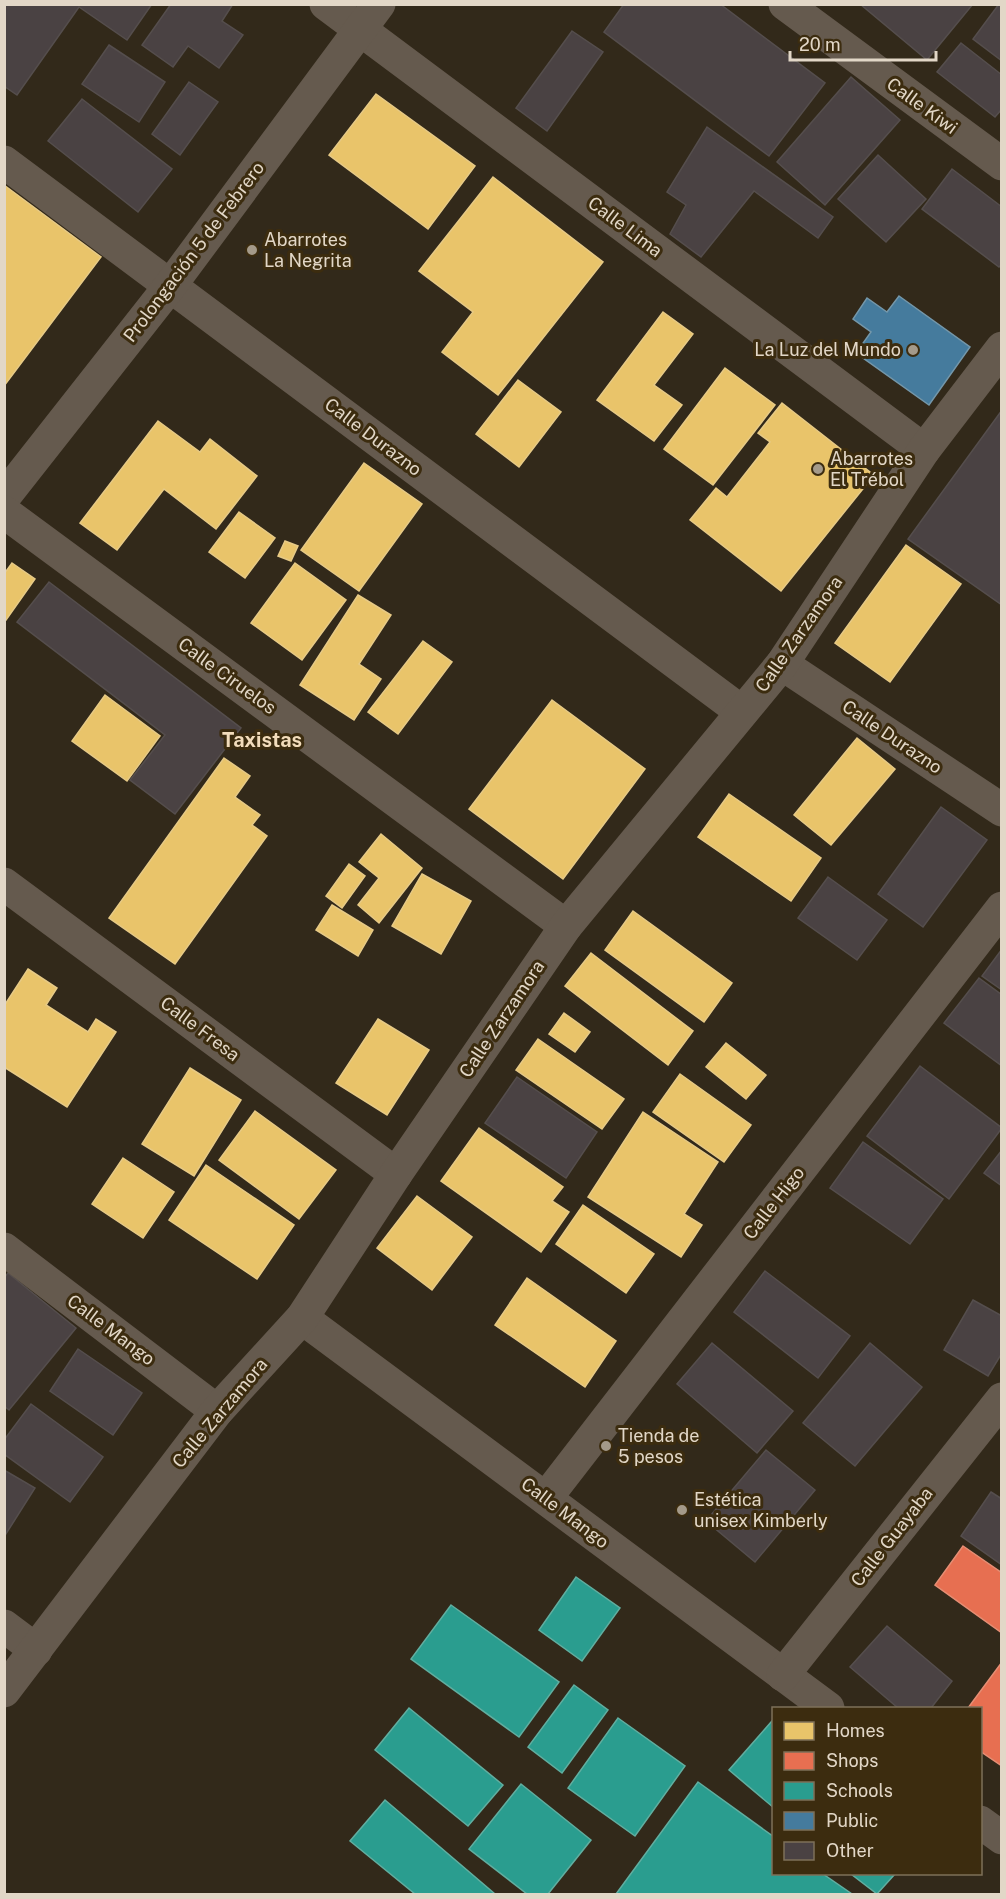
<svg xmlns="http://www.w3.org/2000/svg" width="1006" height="1899" font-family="'Public Sans',sans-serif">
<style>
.homes{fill:#e9c46a;stroke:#e7ca86;stroke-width:1.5}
.shops{fill:#e76f51;stroke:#e68e74;stroke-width:1.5}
.schools{fill:#2a9d8f;stroke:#61aea0;stroke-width:1.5}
.public{fill:#457b9d;stroke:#7497aa;stroke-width:1.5}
.building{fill:#4a4243;stroke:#554e4d;stroke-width:1.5}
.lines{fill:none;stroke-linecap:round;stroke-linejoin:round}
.minor{stroke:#655a4e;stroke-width:33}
.poi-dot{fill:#a49a8a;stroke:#3c2c0f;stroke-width:2}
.labels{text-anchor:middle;stroke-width:6;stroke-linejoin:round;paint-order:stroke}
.street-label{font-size:18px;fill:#e2d7c7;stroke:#3c2c0f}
.poi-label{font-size:18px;fill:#e2d7c7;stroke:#3c2c0f;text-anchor:start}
.neighbourhood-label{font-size:20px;font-weight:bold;fill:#f2dcbb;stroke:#3c2c0f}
</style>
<rect width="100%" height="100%" fill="#32291a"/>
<!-- homes -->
<g class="homes">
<path d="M376,94L475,166L428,229L329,155Z"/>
<path d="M493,177L603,262L498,395L442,352L473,312L419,271Z"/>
<path d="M4,185L101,257L4,386Z"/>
<path d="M663,312L693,334L654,385L682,405L654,441L597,400Z"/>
<path d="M725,368L775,405L713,485L664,449Z"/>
<path d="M518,380L561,412L519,467L476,434Z"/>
<path d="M782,403L874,475L781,591L690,520L716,488L727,497L770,442L758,433Z"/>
<path d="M158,421L200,452L210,439L257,476L216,529L164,489L117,550L80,523Z"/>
<path d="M364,463L422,504L359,591L301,550Z"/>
<path d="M239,512L275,538L245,578L209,552Z"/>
<path d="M285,541L298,546L291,561L278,556Z"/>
<path d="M906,545L961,584L890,682L835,643Z"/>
<path d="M12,563L35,579L6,620L4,619V574Z"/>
<path d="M295,563L346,600L302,660L251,623Z"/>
<path d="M358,595L391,615L359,664L381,679L354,720L300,685Z"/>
<path d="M423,641L452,662L398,734L368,712Z"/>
<path d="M105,695L160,736L127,781L72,741Z"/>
<path d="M552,700L645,769L563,879L469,809Z"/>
<path d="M857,738L895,769L831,845L794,815Z"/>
<path d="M224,758L250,776L235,797L260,815L252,825L267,836L175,964L109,918Z"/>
<path d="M729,794L821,858L791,901L698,837Z"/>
<path d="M381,834L422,868L379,923L358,905L379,878L359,862Z"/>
<path d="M349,864L365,876L342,908L326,896Z"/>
<path d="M422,874L471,901L441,954L392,926Z"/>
<path d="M332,905L373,930L358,956L316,930Z"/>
<path d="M633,911L732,983L704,1022L605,950Z"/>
<path d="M591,953L693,1031L668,1065L565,986Z"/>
<path d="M28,969L57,988L46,1005L88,1032L96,1019L116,1032L67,1107L4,1067V1006Z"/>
<path d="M564,1013L590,1032L575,1052L549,1034Z"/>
<path d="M378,1019L429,1050L387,1115L336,1083Z"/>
<path d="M538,1039L624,1099L602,1129L516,1070Z"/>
<path d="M726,1043L766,1075L746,1099L706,1067Z"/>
<path d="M190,1068L241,1100L194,1176L142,1144Z"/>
<path d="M680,1074L751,1125L724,1162L653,1112Z"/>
<path d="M255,1111L336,1170L299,1219L219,1160Z"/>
<path d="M643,1112L718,1162L684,1214L702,1225L681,1257L588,1197Z"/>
<path d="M479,1128L563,1187L552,1201L569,1212L541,1252L441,1181Z"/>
<path d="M123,1158L174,1192L143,1238L92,1204Z"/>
<path d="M206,1165L294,1225L257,1279L169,1220Z"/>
<path d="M417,1196L472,1237L432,1290L377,1248Z"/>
<path d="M583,1205L654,1254L626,1293L556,1244Z"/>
<path d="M527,1278L616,1341L585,1387L495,1325Z"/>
</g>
<!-- shops -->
<g class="shops">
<path d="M963,1546L1002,1573V1633L935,1585Z"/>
<path d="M1002,1662V1766L980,1751V1708H968Z"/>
</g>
<!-- schools -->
<g class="schools">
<path d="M576,1577L620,1608L582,1661L539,1630Z"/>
<path d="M451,1605L559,1682L519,1737L411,1659Z"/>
<path d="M574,1685L608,1710L562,1773L528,1747Z"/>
<path d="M409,1708L503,1785L468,1826L375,1750Z"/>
<path d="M618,1718L685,1766L635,1836L568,1788Z"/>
<path d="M772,1721L774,1722V1808L729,1770Z"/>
<path d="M698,1782L774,1837V1874H823L852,1894H616Z"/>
<path d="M521,1784L591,1840L548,1894H527L469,1849Z"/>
<path d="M385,1800L495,1894H415L350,1841Z"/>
<path d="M851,1874H895L877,1894Z"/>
</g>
<!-- public -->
<path class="public" d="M899,296L970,347L929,405L856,353L871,332L853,319L867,298L887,312Z"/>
<!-- building -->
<g class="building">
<path d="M4,4H152L127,40L79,7L17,95L4,86Z"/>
<path d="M171,4H233L222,21L243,35L219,68L188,46L173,67L142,45Z"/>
<path d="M624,4H720L825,83L769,156L604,32Z"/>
<path d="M860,4H973L927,60Z"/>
<path d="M999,4H1002V61L973,39Z"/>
<path d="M572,31L603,52L547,131L516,108Z"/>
<path d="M961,43L1002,75V109L995,117L937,72Z"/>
<path d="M109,45L165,82L139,122L82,84Z"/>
<path d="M851,77L900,120L825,205L777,162Z"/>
<path d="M189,82L218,102L180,155L152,134Z"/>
<path d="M82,99L172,169L138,212L48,141Z"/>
<path d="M707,127L833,217L818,238L754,191L701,257L670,234L686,205L667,192Z"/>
<path d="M878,155L926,199L886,242L838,199Z"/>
<path d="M952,169L1002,207V264L999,267L922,209Z"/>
<path d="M1002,410V605L908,539Z"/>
<path d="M49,582L241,728L175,814L130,780L165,735L17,622Z"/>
<path d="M941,807L987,840L923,927L878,894Z"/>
<path d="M828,877L887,920L857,960L798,918Z"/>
<path d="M1002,949V990L982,976Z"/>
<path d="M979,978L1002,995V1066L944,1023Z"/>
<path d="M920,1066L1002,1128L949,1199L867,1136Z"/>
<path d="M517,1077L597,1132L566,1178L485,1123Z"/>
<path d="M863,1142L943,1199L910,1244L830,1188Z"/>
<path d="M1002,1150V1186L984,1173Z"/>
<path d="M765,1271L850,1336L818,1378L734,1312Z"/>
<path d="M8,1273L76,1328L9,1410L4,1406V1278Z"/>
<path d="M973,1300L1002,1316V1353L988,1376L944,1350Z"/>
<path d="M712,1343L793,1411L757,1453L677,1384Z"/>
<path d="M870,1343L922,1387L855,1466L803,1423Z"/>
<path d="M78,1349L142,1393L113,1435L50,1391Z"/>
<path d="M31,1404L103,1457L70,1502L4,1454V1440Z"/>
<path d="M766,1450L815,1490L755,1562L706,1521Z"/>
<path d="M4,1470L35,1488L4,1537Z"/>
<path d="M991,1492L1002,1499V1565L961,1536Z"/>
<path d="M887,1626L952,1681L931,1708H898L850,1667Z"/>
</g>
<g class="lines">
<!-- minor -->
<g class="minor">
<path d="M326,4L924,450"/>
<path d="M785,4L1002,164"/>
<path d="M4,162L742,712"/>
<path d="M4,497L170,286L379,4"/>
<path d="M4,512L566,926"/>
<path d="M782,664L1002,810"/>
<path d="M4,884L396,1174"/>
<path d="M4,1249L217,1411"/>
<path d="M302,1318L828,1708"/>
<path d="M546,1498L1002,908"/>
<path d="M4,1626L36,1650"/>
<path d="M783,1675L1002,1399"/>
<path d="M4,1691L217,1411L302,1318L396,1174L566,926L782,664L924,450L1002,348"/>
<path d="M980,1822L1002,1838"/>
</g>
</g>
<!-- markers -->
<g class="poi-dot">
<circle cx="252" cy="250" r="6"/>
<circle cx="913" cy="350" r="6"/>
<circle cx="818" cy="469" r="6"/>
<circle cx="606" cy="1446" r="6"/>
<circle cx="682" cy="1510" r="6"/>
</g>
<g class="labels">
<!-- street labels -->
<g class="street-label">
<text transform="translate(922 106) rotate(36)" y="6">Calle Kiwi</text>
<text transform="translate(625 227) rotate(37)" y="6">Calle Lima</text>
<text transform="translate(194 252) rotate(-53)" y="6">Prolongación 5 de Febrero</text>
<text transform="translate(373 437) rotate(37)" y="6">Calle Durazno</text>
<text transform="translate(799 634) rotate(-55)" y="6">Calle Zarzamora</text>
<text transform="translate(227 676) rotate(36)" y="6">Calle Ciruelos</text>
<text transform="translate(892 737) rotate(34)" y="6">Calle Durazno</text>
<text transform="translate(502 1019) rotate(-56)" y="6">Calle Zarzamora</text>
<text transform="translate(200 1029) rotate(37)" y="6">Calle Fresa</text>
<text transform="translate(774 1203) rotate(-52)" y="6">Calle Higo</text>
<text transform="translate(111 1330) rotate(37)" y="6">Calle Mango</text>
<text transform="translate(220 1413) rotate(-50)" y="6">Calle Zarzamora</text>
<text transform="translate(565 1513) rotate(37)" y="6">Calle Mango</text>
<text transform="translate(892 1537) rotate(-52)" y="6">Calle Guayaba</text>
</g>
<!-- poi labels -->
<g class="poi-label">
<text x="264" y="246">Abarrotes<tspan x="264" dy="21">La Negrita</tspan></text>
<text x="901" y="356" text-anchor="end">La Luz del Mundo</text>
<text x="830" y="465">Abarrotes<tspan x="830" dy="21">El Trébol</tspan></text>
<text x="618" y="1442">Tienda de<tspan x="618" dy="21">5 pesos</tspan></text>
<text x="694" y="1506">Estética<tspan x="694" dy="21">unisex Kimberly</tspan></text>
</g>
<!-- neighbourhood labels -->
<g class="neighbourhood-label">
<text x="262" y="747">Taxistas</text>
</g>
</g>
<!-- border -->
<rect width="1006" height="1899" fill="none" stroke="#e2d7c7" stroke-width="12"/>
<!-- legend -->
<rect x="772" y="1707" width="210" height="168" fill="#3c2c0f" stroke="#7e7059" stroke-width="1.5"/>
<rect x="784" y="1722" width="30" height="18" fill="#e9c46a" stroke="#7e7059" stroke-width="1.5"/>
<text x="826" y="1737" font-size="18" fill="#e2d7c7">Homes</text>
<rect x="784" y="1752" width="30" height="18" fill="#e76f51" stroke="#7e7059" stroke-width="1.5"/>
<text x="826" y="1767" font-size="18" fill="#e2d7c7">Shops</text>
<rect x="784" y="1782" width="30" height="18" fill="#2a9d8f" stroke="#7e7059" stroke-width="1.5"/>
<text x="826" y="1797" font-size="18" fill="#e2d7c7">Schools</text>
<rect x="784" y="1812" width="30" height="18" fill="#457b9d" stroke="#7e7059" stroke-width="1.5"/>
<text x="826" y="1827" font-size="18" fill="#e2d7c7">Public</text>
<rect x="784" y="1842" width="30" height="18" fill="#4a4243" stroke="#7e7059" stroke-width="1.5"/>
<text x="826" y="1857" font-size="18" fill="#e2d7c7">Other</text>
<!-- scale -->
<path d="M790 51v9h146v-9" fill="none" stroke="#e2d7c7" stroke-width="3"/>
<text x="799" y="51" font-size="18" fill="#e2d7c7" stroke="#3c2c0f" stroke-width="4.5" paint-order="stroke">20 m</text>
</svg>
